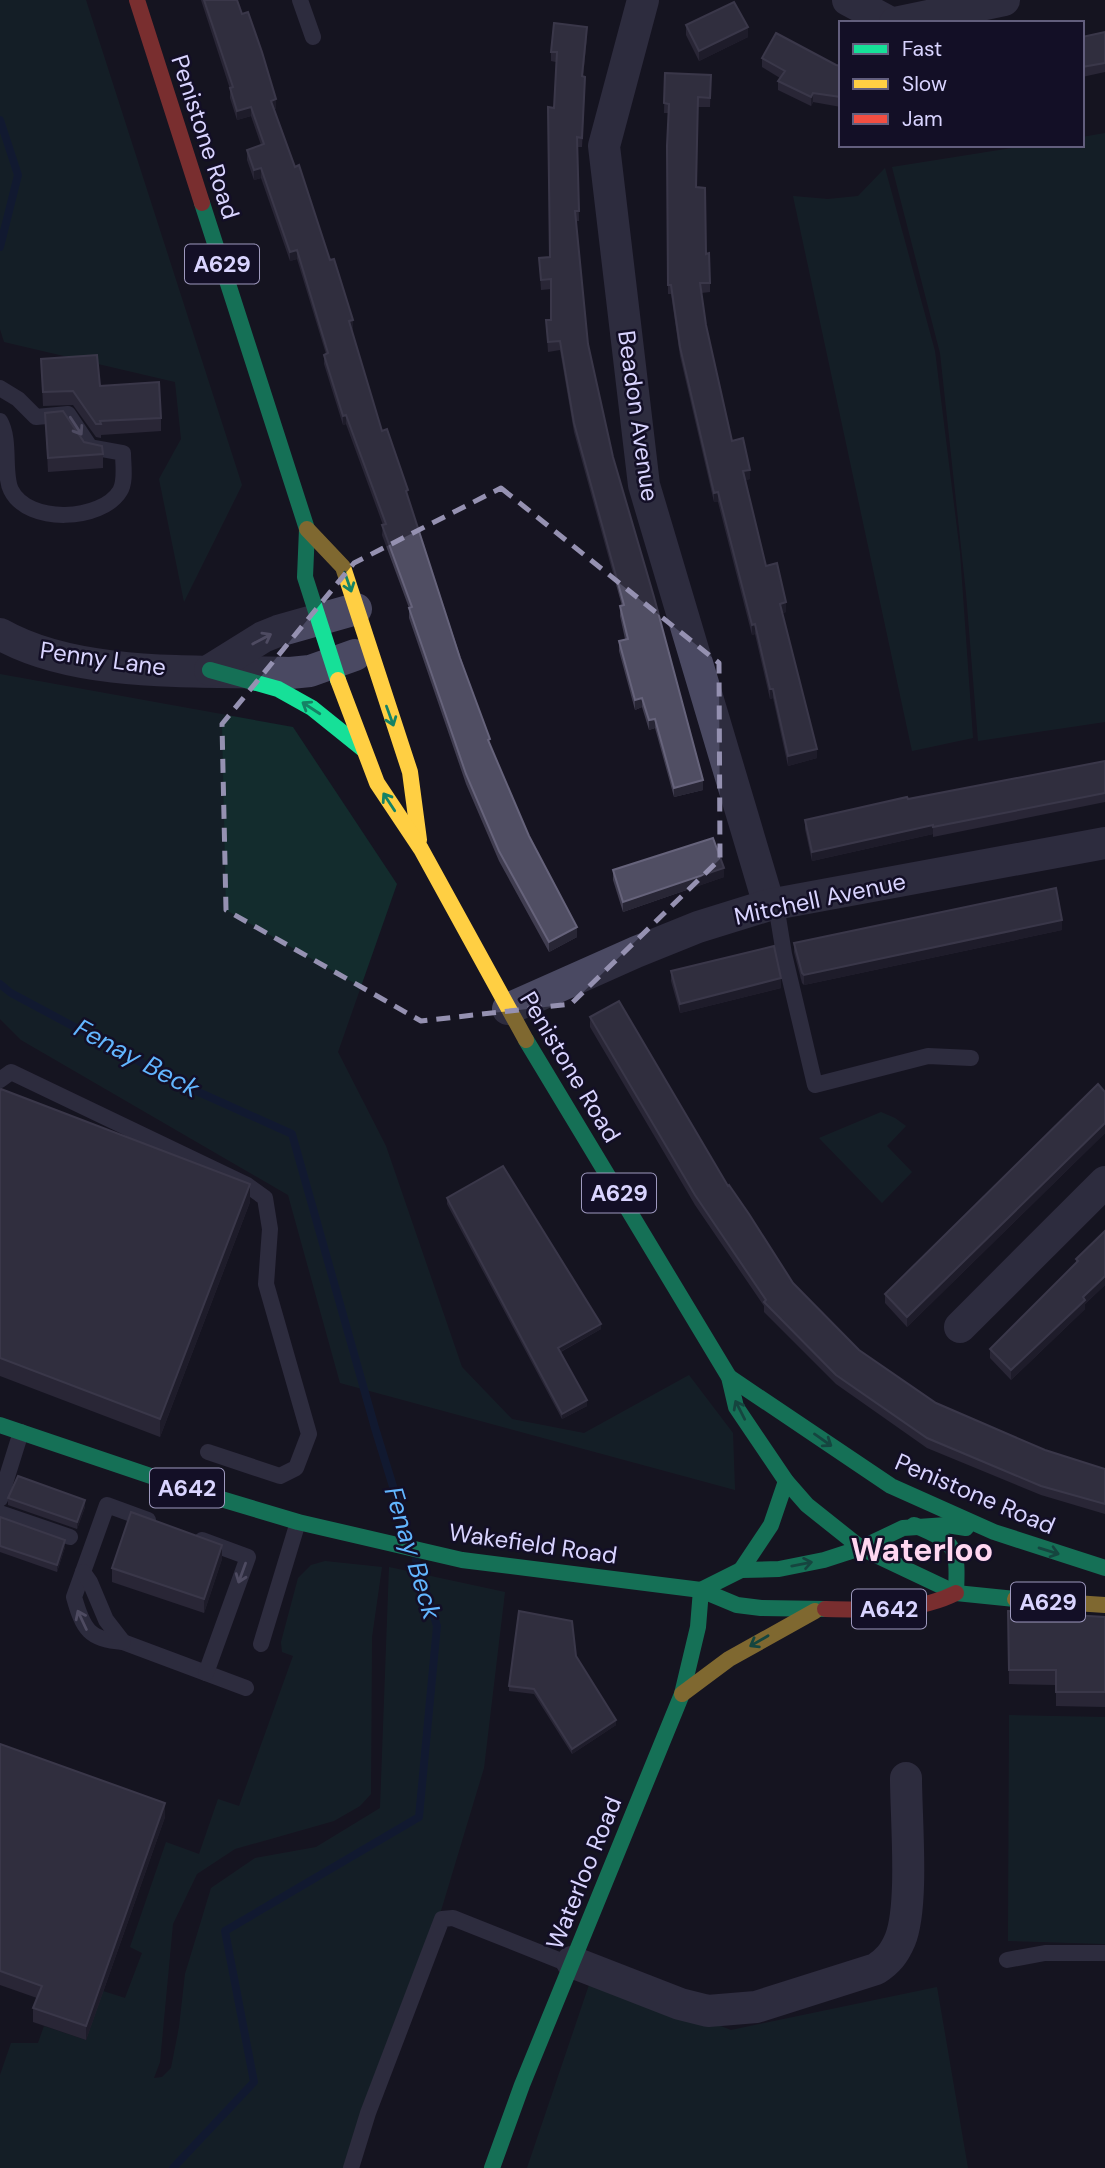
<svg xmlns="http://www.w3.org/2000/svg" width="1105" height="2168" font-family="'DM Sans',sans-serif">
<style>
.green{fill:#132c2d}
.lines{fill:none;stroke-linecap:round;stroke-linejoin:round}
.stream{stroke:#0d2144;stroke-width:8}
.lane{stroke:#4a4962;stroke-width:16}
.street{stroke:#4a4962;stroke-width:32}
.fast{stroke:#16e098;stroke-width:16}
.slow{stroke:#ffcf43;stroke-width:16}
.jam{stroke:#f24e42;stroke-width:16}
.wall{fill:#403d50}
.shaded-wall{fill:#282635}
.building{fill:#504e63;stroke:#66637b;stroke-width:2}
.oneway{stroke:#928eb0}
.oneway2{stroke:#158265}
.marked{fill:none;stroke:#9591b1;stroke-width:5;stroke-dasharray:14 9;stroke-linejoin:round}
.labels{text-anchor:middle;stroke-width:5;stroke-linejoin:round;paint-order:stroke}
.shield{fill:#130f26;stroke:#9e99be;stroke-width:2}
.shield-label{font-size:23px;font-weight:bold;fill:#d9d4ff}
.street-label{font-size:24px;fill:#d9d4ff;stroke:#130f26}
.water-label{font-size:26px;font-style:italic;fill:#62b6ff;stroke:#130f26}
.district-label{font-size:32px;font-weight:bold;fill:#ffd6f0;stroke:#130f26}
</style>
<rect width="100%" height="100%" fill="#161421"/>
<!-- green -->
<g class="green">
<path d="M0,0H86L242,485L184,602L159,479L181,439L175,382L4,342L0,329Z"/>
<path d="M1105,133V722L978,741L966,593L940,353L892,167L1030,145H1082V137Z"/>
<path d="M885,168L935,351L960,553L973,738L912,751L793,196L828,199L858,196Z"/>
<path d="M0,674L293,727L397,884L338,1052L386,1146L462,1367L512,1419L584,1433L689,1375L733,1433L735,1490L340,1383L288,1195L21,1040L0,1019Z"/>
<path d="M881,1112L895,1118L906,1126L887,1146L912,1172L882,1203L819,1138Z"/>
<path d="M325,1561L382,1567L372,1637L371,1794L360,1806L334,1821L235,1849L197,1874L173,1924L160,2062L154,2078L162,2077L171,2068L179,2027L185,1974L211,1888L255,1858L316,1847L380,1808L389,1567L505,1592L484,1768L437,1924L348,2168H0V2075L11,2043H38L44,2026L86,2040L103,1991L125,1998L142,1953L130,1947L166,1842L199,1854L218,1799L239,1806L293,1656L282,1652L281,1642L298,1578L311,1565Z"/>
<path d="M1009,1715L1105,1717V1944L1008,1941Z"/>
<path d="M592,1976L731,2030L937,1987L968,2168H527Z"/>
</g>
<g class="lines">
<!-- stream -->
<g class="stream">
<path d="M0,120L18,175L0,247"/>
<path d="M0,984L11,993L185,1086L292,1134L375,1428L408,1535"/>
<path d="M173,2168L254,2082L225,1931L419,1817L437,1626L416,1560"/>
</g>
<!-- lane -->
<g class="lane">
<path d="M300,0L313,37"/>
<path d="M0,388L18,399L36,417L68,414L90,447L123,453C123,465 126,481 120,491C102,521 28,525 11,490C3,474 11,440 0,421"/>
<path d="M776,905L784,954L815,1085L928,1056L971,1058"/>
<path d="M0,1080L11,1072L247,1185L265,1198L270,1229L266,1284L309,1434L296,1468L280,1476L208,1452"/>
<path d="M0,1499L21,1432"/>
<path d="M0,1513L70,1537"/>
<path d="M148,1520L107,1505L74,1597C83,1629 89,1640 123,1642L246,1688"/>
<path d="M202,1540L248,1557L206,1673"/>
<path d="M83,1572L90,1582L106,1620L123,1642"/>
<path d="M261,1644L298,1522"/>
<path d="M1007,1960L1045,1953H1105"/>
<path d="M351,2168L368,2113L442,1919L453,1918L571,1965"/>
</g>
<!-- street -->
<g class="street">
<path d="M643,0L604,146L644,485L769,905"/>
<path d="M848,0L891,23"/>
<path d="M895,23L1004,0"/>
<path d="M0,634C79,679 201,670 290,673L310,671L355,655"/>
<path d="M210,670L263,637L278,631L356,609"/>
<path d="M508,1009L636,952L698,927L769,905L1105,843"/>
<path d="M960,1327L1105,1182"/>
<path d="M572,1962L680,2004L708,2011L756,2007L876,1969C888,1961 894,1954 900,1940C914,1906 906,1818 906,1778"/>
</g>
<!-- fast -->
<g class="fast">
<path d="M202,203L307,529L305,577L338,680"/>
<path d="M210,670L278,689L312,708L363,749"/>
<path d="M526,1040L729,1377L736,1407L786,1481L807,1505L861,1548L956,1593L1015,1599"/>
<path d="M729,1377L891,1486L994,1532L1105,1568"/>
<path d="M0,1425L201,1493L298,1522L462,1560L701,1590L737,1605L761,1608L825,1609"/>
<path d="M914,1525C957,1543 958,1547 956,1593"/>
<path d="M741,1570L771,1525L786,1481"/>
<path d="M701,1590L741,1570L779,1569L824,1560L861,1548L903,1528L947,1525L966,1528"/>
<path d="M492,2168L522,2085L682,1694L698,1627L701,1590"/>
</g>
<!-- slow -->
<g class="slow">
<path d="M307,529L343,567L410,772L419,840"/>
<path d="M338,680L377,783L421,849L526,1040"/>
<path d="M1015,1599L1105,1605"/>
<path d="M682,1694L729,1659L815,1611"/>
</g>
<!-- jam -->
<g class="jam">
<path d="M137,0L202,203"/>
<path d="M825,1609C868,1610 917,1613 956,1593"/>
</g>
</g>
<!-- wall -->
<g class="wall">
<path d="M201,0H237L276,109H274L353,329L351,330L382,431L408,499L490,746L529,836L577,937L549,952L499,861L466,784L409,618V608L382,535L383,525L346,424L343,425L324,364V355L326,354L297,259L290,261L261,178L254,180L247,160V150L261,145L251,116L237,120L230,98V89Z"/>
<path d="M686,25L748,37L699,61L686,35Z"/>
<path d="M1105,32V72L1082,77V37Z"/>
<path d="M587,36L583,77L585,86L582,147H577L579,221H576L588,344L613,457L703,790L674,797L655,728L649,730L642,707L635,710L619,651V641L625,639L620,616V606H622L574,432L560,350L548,352L546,320H551V289L541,290L539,258L550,257L556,62L551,61V52Z"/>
<path d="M762,58L841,66V107L813,102L811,106L778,90V81L780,78L762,67Z"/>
<path d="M665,73L711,75L710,107H698L696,187L706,254L710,283V292L701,293L706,325L732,441L750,479L745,480L766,566L786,612L782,613L817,758L788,766L773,698L770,699L755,634L752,635L718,502H714L680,356L671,294H668L667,146L669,113H664Z"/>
<path d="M41,359L100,386L161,418V431L101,435V438L96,437L73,405L43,406Z"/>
<path d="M45,413L103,454V468L48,472Z"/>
<path d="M1105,761V802L933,837V834L812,861L805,829V820Z"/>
<path d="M613,870L724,877L623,912L613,880Z"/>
<path d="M1062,930L804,985L802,983L794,952V943Z"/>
<path d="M671,971L781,988L680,1013L671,981Z"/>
<path d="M590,1017L728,1186L793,1283L859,1350L936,1403L1045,1450L1105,1469V1514L1041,1495L927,1448L836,1384L764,1312V1306L695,1205L590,1027Z"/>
<path d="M0,1092L250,1202L160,1437L0,1376Z"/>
<path d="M1105,1092V1133L907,1327L885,1303V1294Z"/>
<path d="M447,1198L601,1329L561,1352L587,1406L562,1419L447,1204Z"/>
<path d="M1105,1231V1285L1085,1304V1309L1011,1380L990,1358V1349L1076,1263V1259Z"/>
<path d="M8,1498L85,1507L77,1529L8,1505Z"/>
<path d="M0,1517L65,1547L57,1572L0,1552Z"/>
<path d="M222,1559L204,1613L112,1582V1568Z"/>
<path d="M1008,1611L1105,1617V1707L1056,1706V1685L1009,1684Z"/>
<path d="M576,1656L616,1725L572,1754L534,1694L509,1691V1686Z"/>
<path d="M0,1744L165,1817L86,2040L33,2022V2008L37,1998L0,1985Z"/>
</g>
<!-- shaded-wall -->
<g class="shaded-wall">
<path d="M587,27V36L582,86V76Z"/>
<path d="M748,27V37L699,61V51Z"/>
<path d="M813,93V102L811,106V97Z"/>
<path d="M276,99V109L271,110V101Z"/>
<path d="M251,107V116L237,120V111Z"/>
<path d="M261,168V178L254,180V170Z"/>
<path d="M297,250V259L290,261V252Z"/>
<path d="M353,320V329L349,331V321Z"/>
<path d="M346,415V424L343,425V416Z"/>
<path d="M750,470V479L743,481V471Z"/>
<path d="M718,492V502H714V493Z"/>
<path d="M786,602V612L780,614V604Z"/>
<path d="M755,624V634L752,635V625Z"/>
<path d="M770,689H773V698L770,699Z"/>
<path d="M642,698V707L635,710V700Z"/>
<path d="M655,719V728L649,730V720Z"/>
<path d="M817,749V758L788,766V756Z"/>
<path d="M703,780V790L674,797V788Z"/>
<path d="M933,825V834L812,861V852Z"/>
<path d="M724,868V877L623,912V902Z"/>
<path d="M1062,920V930L804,985V975Z"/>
<path d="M577,927V937L549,952V942Z"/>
<path d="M781,978V988L680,1013V1004Z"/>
<path d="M1105,1123V1133L907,1327V1317Z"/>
<path d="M250,1184V1202L160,1437V1419Z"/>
<path d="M1105,1276V1285L1085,1304V1309L1011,1380V1370Z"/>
<path d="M601,1324V1329L558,1353V1348Z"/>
<path d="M587,1400V1406L562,1419V1414Z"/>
<path d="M85,1500V1507L77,1529V1522Z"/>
<path d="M65,1540V1547L57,1572V1565Z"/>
<path d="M222,1545V1559L204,1613V1599Z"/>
<path d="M616,1720V1725L572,1754V1749Z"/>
<path d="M165,1803V1817L86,2040V2026Z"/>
</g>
<!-- building -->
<g class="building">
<path d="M204,0H237L242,14L248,12L262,52L276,99L271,101L295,167L299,165L330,260L334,259L353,320L349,321L382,431L387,429L408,490L406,491L460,658L490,739L488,740L529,836L577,927L549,942L499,851L466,774L409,608L412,607L382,525L386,524L346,415L343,416L324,355L328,353L297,250L290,252L261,168L254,170L247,150L264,144L251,107L237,111L230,88L233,87Z"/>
<path d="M734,2L748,27L699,51L686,25Z"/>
<path d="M554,23L587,27L582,76L585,77L582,138L577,137L579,211H575L588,344L613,457L654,597L703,780L674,788L655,719L649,720L642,698L635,700L619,641L628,639L620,606L624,605L574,423L560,341L548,342L546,320H551V279L541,280L539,258L550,257L548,107L554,108L557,52H551Z"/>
<path d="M1105,32V63L1082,67V37Z"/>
<path d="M776,33L836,65L841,66V97L813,93L811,97L778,81L785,71L762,58Z"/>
<path d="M665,73L711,75L710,98L698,97L696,187L705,188L706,254L709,253L710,283H700L706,325L732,441L743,438L750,470L743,471L766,566L777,563L786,602L780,604L817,749L788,756L773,689H770L755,624L752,625L718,492L714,493L680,347L671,285H668L667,146L669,104L664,103Z"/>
<path d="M97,355L100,386L159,382L161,418L100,421L101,424H96L73,391L43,392L41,359Z"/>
<path d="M63,411L84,442L102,446L103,454L48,458L45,413Z"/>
<path d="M1105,761V793L933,827V825L812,852L805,820L907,797L908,799Z"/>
<path d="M713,838L724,868L623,902L613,870Z"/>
<path d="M1056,888L1062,920L804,975L802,973L794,943Z"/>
<path d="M774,946L781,978L680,1004L671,971Z"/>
<path d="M619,1001L728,1186L729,1185L749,1214L793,1283L859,1350L936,1403L1045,1450L1105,1469V1504L1041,1486L927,1438L836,1375L764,1302L766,1300L695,1195L590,1017Z"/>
<path d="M1098,1084L1105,1092V1123L907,1317L885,1294Z"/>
<path d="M1,1089L250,1184L160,1419L0,1358V1092Z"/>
<path d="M503,1166L601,1324L558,1348L587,1400L562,1414L447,1198Z"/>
<path d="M1105,1231V1276L1083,1297L1085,1300L1011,1370L990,1349L1078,1261L1076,1259Z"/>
<path d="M18,1476L85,1500L77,1522L8,1498Z"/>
<path d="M131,1512L222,1545L204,1599L112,1568Z"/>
<path d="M0,1517L65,1540L57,1565L0,1546Z"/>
<path d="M519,1611L572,1621L576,1656L616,1720L572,1749L534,1689L509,1686Z"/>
<path d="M1008,1611L1105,1617V1692H1056V1670H1009Z"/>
<path d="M0,1744L165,1803L86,2026L33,2008L42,1986L0,1971Z"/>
</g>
<!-- one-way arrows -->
<defs><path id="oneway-shaft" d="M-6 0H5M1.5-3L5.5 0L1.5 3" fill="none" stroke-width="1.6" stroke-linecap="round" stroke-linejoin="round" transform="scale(1.75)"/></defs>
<g class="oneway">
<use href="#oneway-shaft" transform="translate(76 426) rotate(57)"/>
<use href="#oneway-shaft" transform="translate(262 639) rotate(-28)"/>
<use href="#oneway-shaft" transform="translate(242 1573) rotate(110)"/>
<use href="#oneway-shaft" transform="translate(82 1620) rotate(-115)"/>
</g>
<g class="oneway2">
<use href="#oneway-shaft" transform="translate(348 582) rotate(71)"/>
<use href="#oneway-shaft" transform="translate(311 708) rotate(-147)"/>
<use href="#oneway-shaft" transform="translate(390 716) rotate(70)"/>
<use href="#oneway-shaft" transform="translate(389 802) rotate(-123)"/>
<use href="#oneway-shaft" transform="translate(740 1410) rotate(-117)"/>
<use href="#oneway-shaft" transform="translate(823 1440) rotate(35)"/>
<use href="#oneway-shaft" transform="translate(1049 1551) rotate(17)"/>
<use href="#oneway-shaft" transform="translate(802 1564) rotate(-11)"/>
<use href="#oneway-shaft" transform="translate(759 1641) rotate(150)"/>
</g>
<!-- marked area -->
<path d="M0 0H1105V2168H0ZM501,488L719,663L720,859L571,1004L421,1021L226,910L222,724L354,563Z" fill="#161421" fill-opacity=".55" fill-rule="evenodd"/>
<path class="marked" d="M501,488L719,663L720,859L571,1004L421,1021L226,910L222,724L354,563Z"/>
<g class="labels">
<!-- shield labels -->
<g class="shield">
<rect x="185" y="244.5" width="74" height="39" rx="5"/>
<rect x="582" y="1173.5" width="74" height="39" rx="5"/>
<rect x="150" y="1468.5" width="74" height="39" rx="5"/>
<rect x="1011" y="1582.5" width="74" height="39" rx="5"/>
<rect x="852" y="1589.5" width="74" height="39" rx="5"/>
</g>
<g class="shield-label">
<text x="222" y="272">A629</text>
<text x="619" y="1201">A629</text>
<text x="187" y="1496">A642</text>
<text x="1048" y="1610">A629</text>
<text x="889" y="1617">A642</text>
</g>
<!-- street labels -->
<g class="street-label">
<text transform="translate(205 137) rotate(72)" y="8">Penistone Road</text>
<text transform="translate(638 416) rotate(82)" y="8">Beadon Avenue</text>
<text transform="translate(103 659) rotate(8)" y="8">Penny Lane</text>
<text transform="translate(820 899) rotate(-12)" y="8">Mitchell Avenue</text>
<text transform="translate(570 1067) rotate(59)" y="8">Penistone Road</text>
<text transform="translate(975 1494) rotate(23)" y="8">Penistone Road</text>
<text transform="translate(533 1544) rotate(8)" y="8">Wakefield Road</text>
<text transform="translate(584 1873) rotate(-68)" y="8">Waterloo Road</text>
</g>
<!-- water labels -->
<g class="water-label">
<text transform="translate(137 1058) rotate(28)" y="9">Fenay Beck</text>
<text transform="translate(413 1553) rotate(73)" y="9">Fenay Beck</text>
</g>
<!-- district labels -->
<g class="district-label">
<text x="922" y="1561">Waterloo</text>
</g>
</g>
<!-- legend -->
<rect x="839" y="21" width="245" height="126" fill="#130f26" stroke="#625e7d" stroke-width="2"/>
<rect x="853" y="44" width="35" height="10" fill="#16e098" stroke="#625e7d" stroke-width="2"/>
<text x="902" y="56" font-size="21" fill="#d9d4ff">Fast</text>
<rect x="853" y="79" width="35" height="10" fill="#ffcf43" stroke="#625e7d" stroke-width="2"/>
<text x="902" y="91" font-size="21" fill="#d9d4ff">Slow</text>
<rect x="853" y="114" width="35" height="10" fill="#f24e42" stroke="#625e7d" stroke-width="2"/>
<text x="902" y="126" font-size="21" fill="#d9d4ff">Jam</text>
</svg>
